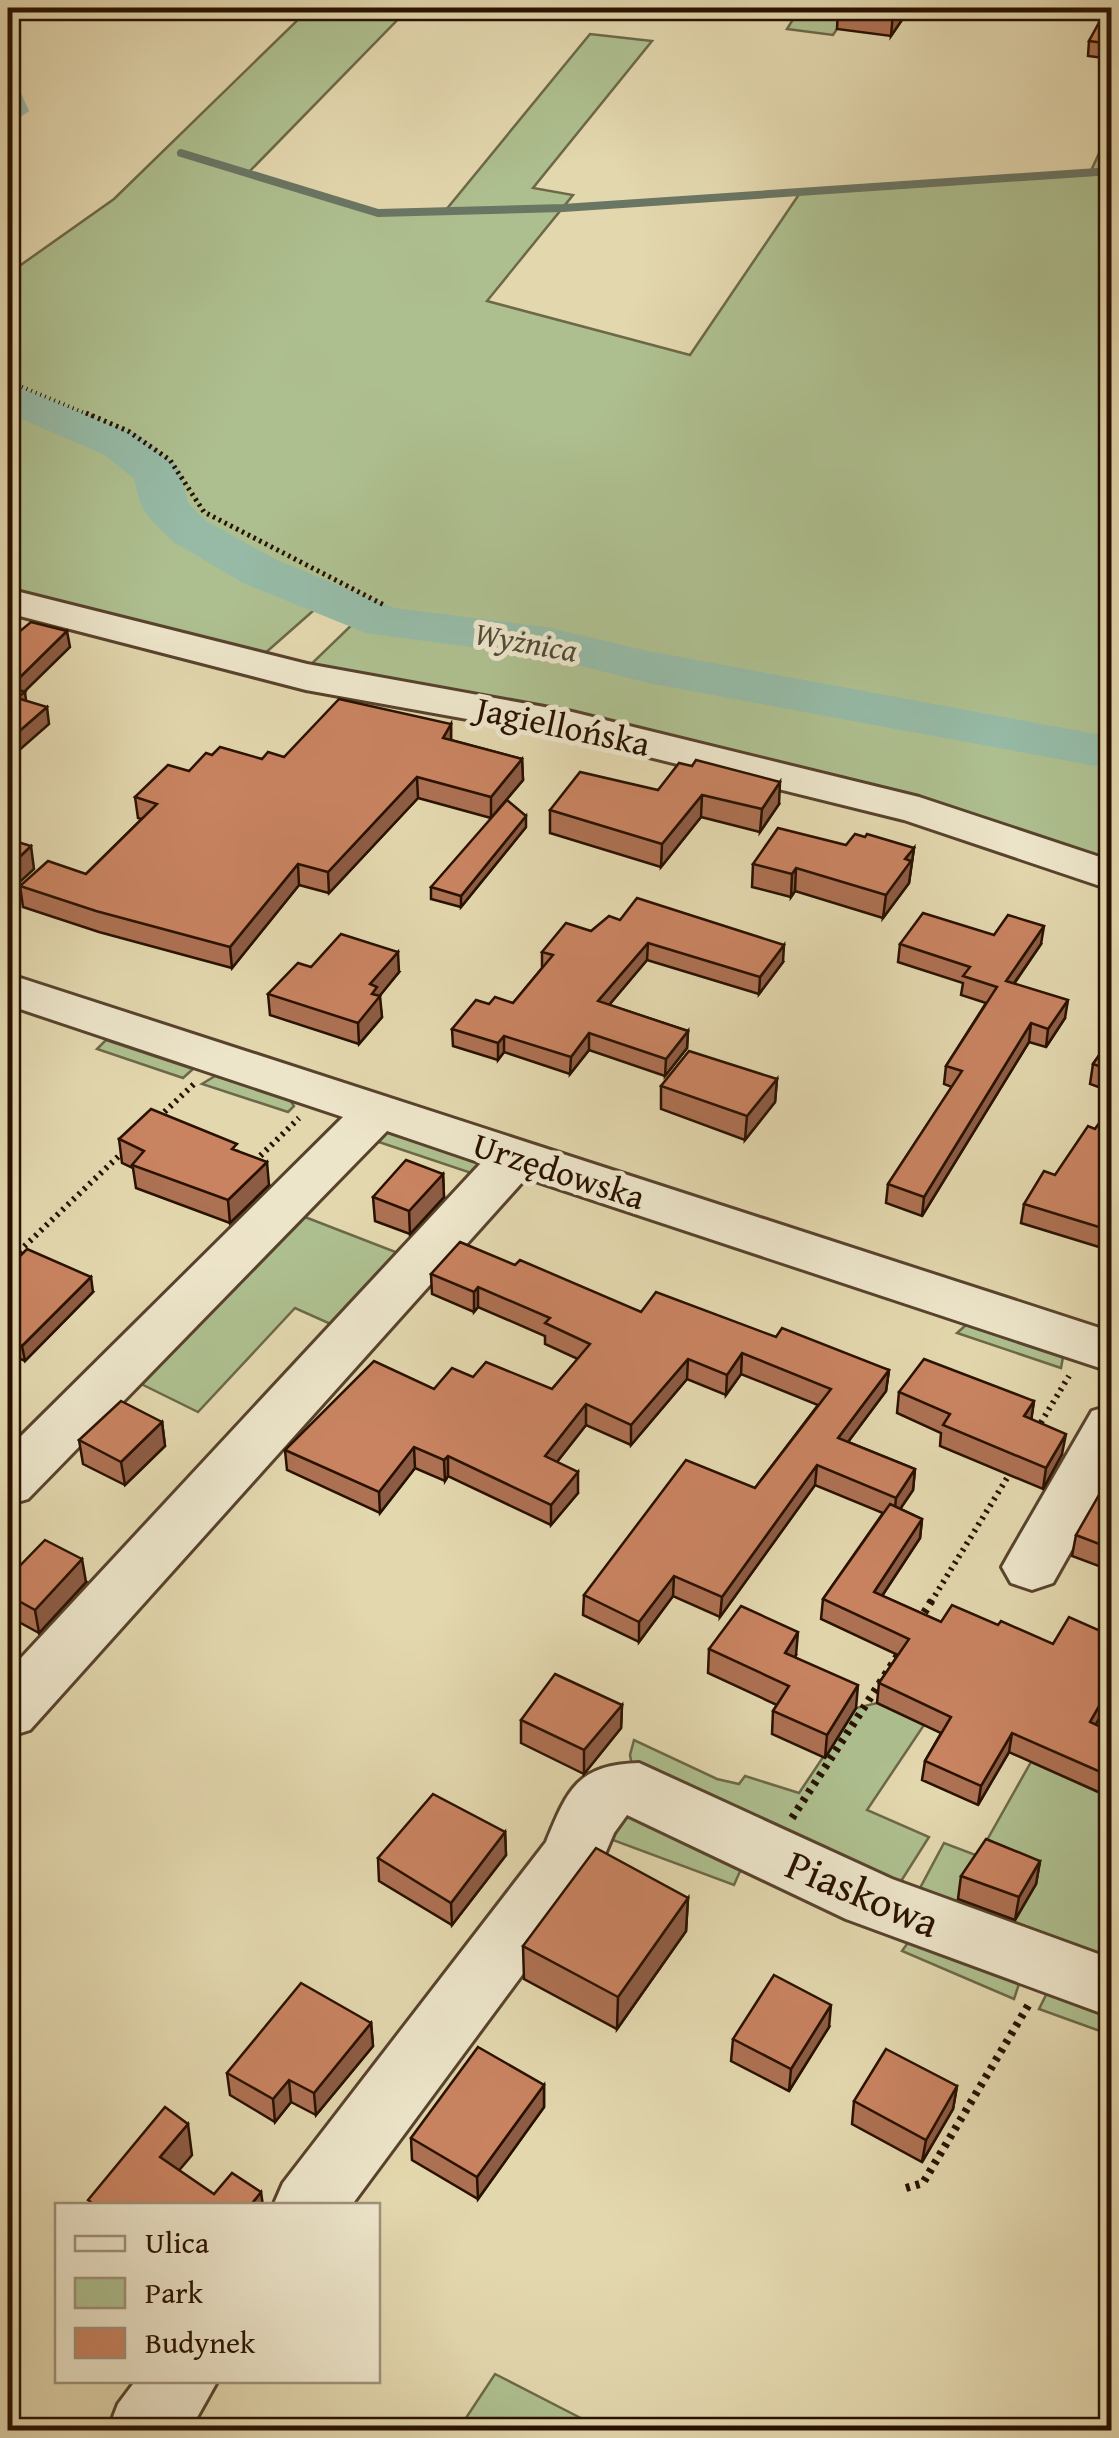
<svg xmlns="http://www.w3.org/2000/svg" width="1119" height="2438" font-family="'Gentium Book Plus',serif">
<style>
.green{fill:#aebf8f;stroke:#6c6848;stroke-width:2.5}
.lines{fill:none;stroke-linecap:round;stroke-linejoin:round}
.stream{stroke:#6a7664;stroke-width:8}
.canal{fill:#96baa6;fill-rule:evenodd}
.river{fill:#96baa6;fill-rule:evenodd}
.minor-casing{stroke:#58422c;stroke-width:6}
.path-far3{stroke:#291100;stroke-width:4;stroke-dasharray:1 4;stroke-linecap:butt}
.path-far2{stroke:#291100;stroke-width:5;stroke-dasharray:2.5 4;stroke-linecap:butt}
.path-far1{stroke:#291100;stroke-width:6;stroke-dasharray:2.5 5;stroke-linecap:butt}
.path{stroke:#291100;stroke-width:8;stroke-dasharray:4 6;stroke-linecap:butt}
.minor{fill:#ede5ca;fill-rule:evenodd}
.wall{fill:#ad7153;stroke:#291100;stroke-width:2.5}
.shaded-wall{fill:#8d5c44;stroke:#291100;stroke-width:2.5}
.building{fill:#c98361;stroke:#291100;stroke-width:2.5}
.labels{text-anchor:middle;stroke-width:10;stroke-linejoin:round;paint-order:stroke}
.far-water-label{font-size:32px;font-style:italic;fill:#4f4c3a;stroke:#ede5ca}
.street-label{font-size:35px;fill:#291100;stroke:#ede5ca}
.near-street-label{font-size:42px;fill:#291100;stroke:#ede5ca}
</style>
<rect width="100%" height="100%" fill="#e3d7ae"/>
<filter id="stains"><feTurbulence type="fractalNoise" baseFrequency=".002" numOctaves="4"/><feColorMatrix values="0 0 0 0 .2 0 0 0 0 .09 0 0 0 0 .02 0 0 0 .5 -.17"/></filter>
<radialGradient id="worn" r=".72"><stop offset=".6" stop-color="#630" stop-opacity="0"/><stop offset="1" stop-color="#630" stop-opacity=".3"/></radialGradient>
<!-- green -->
<g class="green">
<path d="M310,8H409L248,173L378,213L445,211L590,34L652,41L533,188L573,195L487,301L690,355L802,190L1090,173L1111,127V867L303,672L359,618L322,603L255,662L8,597V274L114,199Z"/>
<path d="M800,8H851L833,35L787,29Z"/>
<path d="M106,1040L193,1069L183,1078L97,1049Z"/>
<path d="M215,1076L290,1100L294,1106L288,1112L202,1084Z"/>
<path d="M382,1131L487,1165L483,1177L367,1138Z"/>
<path d="M292,1212L411,1258L344,1330L295,1308L198,1412L129,1378Z"/>
<path d="M966,1325L1063,1357L1061,1368L957,1333Z"/>
<path d="M877,1703L924,1725L867,1810L929,1837L898,1886L634,1775L630,1755L634,1740L717,1779L739,1784L745,1776L799,1793L856,1708Z"/>
<path d="M1031,1762L1111,1798V1972L919,1890L944,1843L978,1856Z"/>
<path d="M622,1808L745,1860L734,1885L602,1836Z"/>
<path d="M912,1937L1020,1981L1014,1999L902,1951Z"/>
<path d="M1056,1988L1111,2004V2035L1039,2009L1047,1993Z"/>
<path d="M495,2374L604,2430H458Z"/>
</g>
<g class="lines">
<!-- stream -->
<path class="stream" d="M181,153L378,213L563,208L1112,171"/>
<!-- canal -->
<path class="canal" d="M8,80L16,82L29,111L8,126Z"/>
<!-- river -->
<path class="river" d="M8,382L139,435L174,464L181,474L188,503L206,521L279,561L394,608L546,627L648,651L1112,737V769L648,683L546,657L366,633L243,583L172,541L149,518L140,503L134,479L105,455L8,413Z"/>
<defs>
<g id="minor">
<path d="M8,589L307,664L572,712L919,797L1112,861V890L904,820L572,738L306,690L8,613Z"/>
<path d="M8,974L1112,1332V1372L526,1178L30,1730L8,1737V1672L481,1163L387,1131L28,1499L8,1505V1449L343,1117L8,1005Z"/>
<path d="M1112,1405V1478L1053,1583L1032,1590L1011,1583L1002,1567L1011,1551L1092,1411Z"/>
<path d="M639,1763L892,1879L1112,1959V2017L846,1919L627,1815L614,1833L596,1875L351,2206H273L283,2183L546,1842C568,1788 578,1765 639,1763Z"/>
<path d="M136,2380H218L190,2430H108L118,2404Z"/>
</g>
</defs>
<!-- minor casing -->
<use href="#minor" class="minor-casing"/>
<!-- path-far3 -->
<path class="path-far3" d="M8,381L92,416"/>
<!-- path-far2 -->
<path class="path-far2" d="M86,413L128,431L170,460L204,512L386,606"/>
<!-- path-far1 -->
<g class="path-far1">
<path d="M159,1117L194,1084"/>
<path d="M255,1161L299,1118"/>
<path d="M8,1262L125,1150"/>
<path d="M1037,1429L1069,1376"/>
<path d="M931,1602L1012,1470"/>
</g>
<!-- path -->
<g class="path">
<path d="M919,1621L932,1600"/>
<path d="M792,1818L902,1649"/>
<path d="M906,2188L923,2183L1029,2004"/>
</g>
<!-- minor -->
<use href="#minor" class="minor"/>
</g>
<!-- wall -->
<g class="wall">
<path d="M838,8H910L891,36L837,29Z"/>
<path d="M1112,8V59L1088,56L1089,41Z"/>
<path d="M451,724V740L522,759L523,780L491,818L418,798L329,893L299,885L232,968L99,932L23,907L20,886L86,874L142,819L138,818L135,797L189,771L212,755L262,759L284,757Z"/>
<path d="M658,790L779,804L760,832L701,817L661,867L550,833V810Z"/>
<path d="M526,827L461,907L431,899V887Z"/>
<path d="M846,845L914,848L909,883L883,918L795,891L791,897L752,887L753,864Z"/>
<path d="M591,931L783,962L759,994L647,960L609,1005L688,1031L687,1048L665,1076L589,1050L570,1074L504,1052L498,1060L453,1046L452,1029L489,1004L513,1003L542,968V952Z"/>
<path d="M994,935L1041,944L1014,984L1065,1018L1046,1047L1029,1042L922,1216L886,1203L888,1184L952,1087L944,1084L946,1066L986,1003L961,995L963,983L898,962L900,944Z"/>
<path d="M311,967L399,972L379,996L382,1017L359,1044L270,1015L268,994Z"/>
<path d="M1112,1037V1092L1090,1084L1093,1064Z"/>
<path d="M777,1079L775,1102L745,1140L661,1109V1086Z"/>
<path d="M1112,1106V1251L1021,1223L1024,1204L1055,1175L1095,1129Z"/>
<path d="M119,1139L238,1151L269,1185L230,1223L136,1188L133,1168L122,1163Z"/>
<path d="M443,1174L444,1197L410,1234L375,1221L373,1197Z"/>
<path d="M515,1265L641,1312L776,1337L889,1370L886,1391L848,1442L915,1469L913,1490L900,1509L922,1519L920,1538L882,1596L941,1622L998,1625L1053,1644L1112,1636V1695L1095,1725L1112,1732V1798L1009,1752L978,1805L922,1780L925,1761L941,1733L877,1703L879,1683L898,1655L821,1619L823,1599L883,1513L815,1485L720,1617L673,1596L639,1642L583,1615L584,1595L755,1488L818,1405L741,1374L726,1395L687,1379L631,1445L586,1425L557,1462L578,1493L551,1525L448,1476L445,1481L415,1468L380,1513L287,1470L285,1450L434,1389L473,1377L552,1389L578,1359L545,1344V1336L478,1307L474,1312L432,1294L431,1274Z"/>
<path d="M8,1268L93,1292L25,1361L8,1353Z"/>
<path d="M899,1392L1034,1401L1031,1419L1062,1454L1043,1489L940,1446L941,1433L897,1413Z"/>
<path d="M162,1422L165,1446L125,1485L83,1464L79,1440Z"/>
<path d="M1112,1499V1571L1072,1556L1076,1535Z"/>
<path d="M8,1578L86,1582L39,1633L8,1616Z"/>
<path d="M709,1649L796,1655L795,1657L856,1708L825,1758L772,1734L773,1711L777,1705L708,1673Z"/>
<path d="M622,1705L621,1728L584,1774L521,1743V1720Z"/>
<path d="M505,1832L506,1855L452,1925L379,1881L378,1858Z"/>
<path d="M1040,1861L1036,1884L1015,1920L958,1899L961,1876Z"/>
<path d="M688,1898L686,1931L617,2029L524,1979L523,1946Z"/>
<path d="M371,2023L373,2046L316,2115L291,2102L275,2122L230,2095L227,2073Z"/>
<path d="M829,2027L789,2091L731,2061L733,2039Z"/>
<path d="M544,2085V2107L478,2199L412,2160L411,2138Z"/>
<path d="M957,2086L953,2109L922,2162L852,2124L854,2101Z"/>
</g>
<!-- shaded-wall -->
<g class="shaded-wall">
<path d="M897,8H910L891,36L893,13Z"/>
<path d="M67,631L70,647L23,693L25,692L27,708L19,715L10,687Z"/>
<path d="M47,707L49,724L8,760V741Z"/>
<path d="M451,724V744L443,738Z"/>
<path d="M522,759L523,780L491,818V797Z"/>
<path d="M417,777L418,798L329,893L328,872Z"/>
<path d="M780,782L779,804L760,832L762,809Z"/>
<path d="M16,785L19,802L8,812V793Z"/>
<path d="M702,795L701,817L661,867L662,844Z"/>
<path d="M526,816V827L461,907V896Z"/>
<path d="M31,846L34,869L10,891L8,868Z"/>
<path d="M914,848L909,883L883,918L886,895L905,859Z"/>
<path d="M298,864L299,885L232,968L230,947Z"/>
<path d="M796,868L795,891L791,897L792,874Z"/>
<path d="M1044,926L1041,944L1003,999L1006,981Z"/>
<path d="M648,943L647,960L598,1018V1001Z"/>
<path d="M784,945L783,962L759,994L760,977Z"/>
<path d="M398,952L399,972L378,998L380,996L382,1017L359,1044L358,1023L370,984Z"/>
<path d="M1068,1000L1065,1018L1046,1047L1048,1029Z"/>
<path d="M1031,1023L1029,1042L922,1216L924,1197Z"/>
<path d="M688,1031L687,1048L665,1076L666,1059Z"/>
<path d="M589,1033V1050L570,1074L571,1057Z"/>
<path d="M504,1036V1052L498,1060V1043Z"/>
<path d="M777,1079L775,1102L745,1140L747,1116Z"/>
<path d="M267,1162L269,1185L230,1223L228,1200Z"/>
<path d="M443,1174L444,1197L410,1234L409,1211Z"/>
<path d="M91,1277L93,1292L25,1361L22,1346Z"/>
<path d="M478,1287V1307L474,1312V1292Z"/>
<path d="M742,1353L741,1374L726,1395L727,1375Z"/>
<path d="M688,1359L687,1379L631,1445V1425Z"/>
<path d="M889,1370L886,1391L836,1458L838,1438Z"/>
<path d="M1034,1401L1031,1422L1024,1416Z"/>
<path d="M586,1404V1425L545,1477V1456Z"/>
<path d="M162,1422L165,1446L125,1485L121,1462Z"/>
<path d="M1066,1434L1062,1454L1043,1489L1046,1468Z"/>
<path d="M414,1447L415,1468L380,1513L379,1492Z"/>
<path d="M448,1456V1476L445,1481L444,1460Z"/>
<path d="M817,1465L815,1485L720,1617L722,1597Z"/>
<path d="M915,1469L913,1490L894,1518L896,1498Z"/>
<path d="M578,1472V1493L551,1525V1505Z"/>
<path d="M922,1519L920,1538L872,1611L874,1592Z"/>
<path d="M82,1559L86,1582L39,1633L35,1610Z"/>
<path d="M674,1576L673,1596L639,1642V1622Z"/>
<path d="M798,1632L796,1655L783,1676L785,1653Z"/>
<path d="M1112,1683V1695L1086,1742L1090,1722Z"/>
<path d="M858,1685L856,1708L825,1758L827,1735Z"/>
<path d="M622,1705L621,1728L584,1774V1750Z"/>
<path d="M1012,1733L1009,1752L978,1805L981,1786Z"/>
<path d="M505,1832L506,1855L452,1925L451,1903Z"/>
<path d="M1040,1861L1036,1884L1015,1920L1019,1897Z"/>
<path d="M688,1898L686,1931L617,2029L618,1997Z"/>
<path d="M831,2005L829,2027L789,2091L791,2069Z"/>
<path d="M371,2023L373,2046L316,2115L314,2093Z"/>
<path d="M289,2080L291,2102L275,2122L273,2099Z"/>
<path d="M544,2085V2107L478,2199L477,2177Z"/>
<path d="M957,2086L953,2109L922,2162L926,2140Z"/>
<path d="M188,2124L192,2155L165,2187L160,2157Z"/>
<path d="M261,2192L263,2206H250Z"/>
</g>
<!-- building -->
<g class="building">
<path d="M849,8H897L893,13Z"/>
<path d="M1107,8H1112V44L1089,41Z"/>
<path d="M31,622L67,631L10,687L25,692L17,698L47,707L8,741V630L19,632Z"/>
<path d="M339,699L451,724L443,738L522,759L491,797L417,777L328,872L298,864L230,947L96,911L20,886L48,861L86,874L157,804L135,797L168,765L189,771L206,753L212,755L220,747L262,759L268,752L284,757Z"/>
<path d="M696,760L780,782L762,809L702,795L662,844L550,810L580,772L658,790L679,763L692,766Z"/>
<path d="M8,782L16,785L8,793Z"/>
<path d="M507,800L526,816L461,896L431,887Z"/>
<path d="M778,828L846,845L855,834L865,837L867,834L914,848L905,859L911,861L886,895L796,868L792,874L753,864Z"/>
<path d="M8,839L31,846L8,868Z"/>
<path d="M637,898L784,945L760,977L648,943L598,1001L688,1031L666,1059L589,1033L571,1057L504,1036L498,1043L452,1029L476,1000L489,1004L495,997L513,1003L553,955L542,952L566,923L591,931L609,916L620,920Z"/>
<path d="M923,913L994,935L1008,915L1044,926L1006,981L1068,1000L1048,1029L1031,1023L924,1197L888,1184L962,1071L946,1066L997,987L963,976L970,967L900,944Z"/>
<path d="M341,934L398,952L370,984L377,987L372,994L380,996L358,1023L268,994L298,963L311,967Z"/>
<path d="M1112,1037V1071L1093,1064Z"/>
<path d="M689,1051L777,1079L747,1116L661,1086Z"/>
<path d="M1112,1106V1231L1024,1204L1044,1171L1055,1175L1088,1126L1095,1129Z"/>
<path d="M151,1109L237,1144L232,1149L267,1162L228,1200L132,1165L144,1151L119,1139Z"/>
<path d="M406,1160L443,1174L409,1211L373,1197Z"/>
<path d="M460,1242L515,1265L520,1260L641,1312L656,1292L776,1337L782,1328L889,1370L838,1438L915,1469L896,1498L817,1465L722,1597L674,1576L639,1622L584,1595L686,1460L755,1488L831,1389L742,1353L727,1375L688,1359L631,1425L586,1404L545,1456L578,1472L551,1505L448,1456L444,1460L414,1447L379,1492L285,1450L374,1361L434,1389L452,1368L473,1377L486,1362L552,1389L590,1344L545,1323L550,1318L478,1287L474,1292L431,1274Z"/>
<path d="M27,1249L91,1277L22,1346L8,1339V1268Z"/>
<path d="M924,1359L1034,1401L1024,1416L1066,1434L1046,1468L943,1425L950,1414L899,1392Z"/>
<path d="M121,1401L162,1422L121,1462L79,1440Z"/>
<path d="M1099,1495L1112,1499V1549L1076,1535Z"/>
<path d="M890,1504L922,1519L874,1592L941,1622L952,1605L998,1625L1001,1621L1053,1644L1069,1617L1112,1636V1683L1090,1722L1112,1732V1777L1012,1733L981,1786L925,1761L951,1717L879,1683L909,1639L823,1599Z"/>
<path d="M45,1540L82,1559L35,1610L8,1595V1578Z"/>
<path d="M741,1606L798,1632L785,1653L858,1685L827,1735L773,1711L789,1686L709,1649Z"/>
<path d="M555,1674L622,1705L584,1750L521,1720Z"/>
<path d="M433,1794L505,1832L451,1903L378,1858Z"/>
<path d="M986,1839L1040,1861L1019,1897L961,1876Z"/>
<path d="M596,1848L688,1898L618,1997L523,1946Z"/>
<path d="M774,1975L831,2005L791,2069L733,2039Z"/>
<path d="M301,1983L371,2023L314,2093L289,2080L273,2099L227,2073Z"/>
<path d="M478,2047L544,2085L477,2177L411,2138Z"/>
<path d="M886,2049L957,2086L926,2140L854,2101Z"/>
<path d="M165,2107L188,2124L160,2157L214,2194L232,2173L261,2192L250,2206H96L88,2200Z"/>
</g>
<g class="labels">
<!-- far-water labels -->
<g class="far-water-label">
<text transform="translate(526 642) rotate(10)" y="11">Wyżnica</text>
</g>
<!-- street labels -->
<g class="street-label">
<text transform="translate(563 726) rotate(12)" y="12">Jagiellońska</text>
<text transform="translate(559 1171) rotate(18)" y="12">Urzędowska</text>
</g>
<!-- near-street labels -->
<g class="near-street-label">
<text transform="translate(863 1893) rotate(23)" y="15">Piaskowa</text>
</g>
</g>
<!-- margin -->
<rect width="1119" height="2438" fill="none" stroke="#e3d7ae" stroke-width="40"/>
<rect x="10" y="10" width="1099" height="2418" fill="none" stroke="#291100" stroke-width="5"/>
<rect x="20" y="20" width="1079" height="2398" fill="none" stroke="#291100" stroke-width="2.5"/>
<!-- legend -->
<rect x="55" y="2203" width="325" height="180" fill="#ede5ca" stroke="#9f9079" stroke-width="2.5"/>
<rect x="75" y="2236" width="50" height="15" fill="#ede5ca" stroke="#9f9079" stroke-width="2.5"/>
<text x="145" y="2253" font-size="30" fill="#291100">Ulica</text>
<rect x="75" y="2278" width="50" height="30" fill="#aebf8f" stroke="#9f9079" stroke-width="2.5"/>
<text x="145" y="2303" font-size="30" fill="#291100">Park</text>
<rect x="75" y="2328" width="50" height="30" fill="#c98361" stroke="#9f9079" stroke-width="2.5"/>
<text x="145" y="2353" font-size="30" fill="#291100">Budynek</text>
<rect width="100%" height="100%" filter="url(#stains)"/>
<rect width="100%" height="100%" fill="url(#worn)"/>
</svg>
